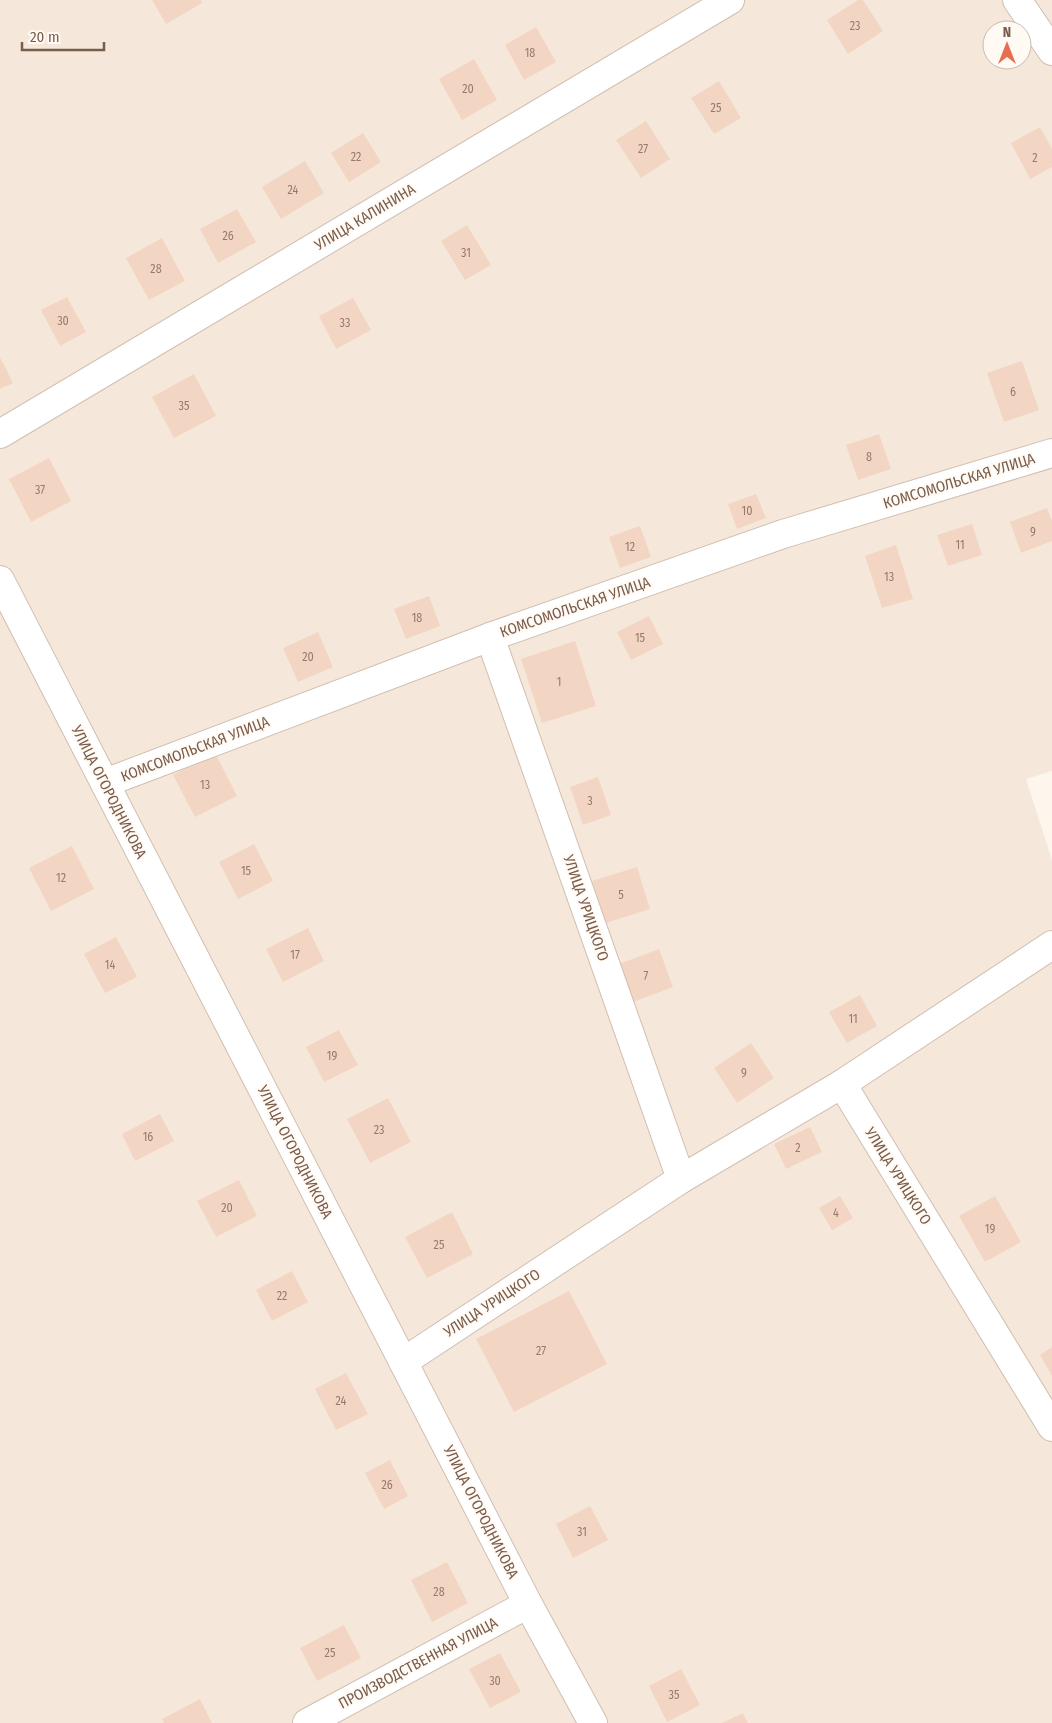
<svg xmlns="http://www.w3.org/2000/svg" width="1052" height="1723" font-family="'Fira Sans Condensed',sans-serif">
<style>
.residential{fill:#f5e8da;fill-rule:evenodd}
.building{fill:#f3d5c3}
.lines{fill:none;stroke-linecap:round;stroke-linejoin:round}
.minor-casing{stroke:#d1beb0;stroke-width:30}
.minor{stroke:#fff;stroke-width:28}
.labels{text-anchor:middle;stroke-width:4;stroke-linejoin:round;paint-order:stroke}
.number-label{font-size:12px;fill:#987a6a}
.street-label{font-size:15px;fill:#7a5c4d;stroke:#fffaf3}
</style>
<rect width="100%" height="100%" fill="#fdf6ec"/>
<!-- residential -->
<path class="residential" d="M0,0H1052V771L1026,779L1052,860V1723H0ZM992,30H1022V60H992Z"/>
<!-- building -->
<g class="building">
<path d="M152,0H201L202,3L166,24Z"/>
<path d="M858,0H863L883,31L848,54L827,20Z"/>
<path d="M536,27L556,62L524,80L505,45Z"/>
<path d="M474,59L497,100L462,120L439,79Z"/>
<path d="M719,81L741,118L714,134L691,98Z"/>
<path d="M646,121L670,159L641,178L616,140Z"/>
<path d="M1040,127L1052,149V167L1030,179L1011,143Z"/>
<path d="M363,133L381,162L349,182L331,153Z"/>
<path d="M305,161L324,193L281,219L262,187Z"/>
<path d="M237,209L256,242L218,263L200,229Z"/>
<path d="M467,225L491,265L465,280L441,241Z"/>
<path d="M162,238L185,281L149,300L126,258Z"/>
<path d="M67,297L86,332L60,346L41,310Z"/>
<path d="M353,298L371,330L336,349L319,316Z"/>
<path d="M0,357L13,383L0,389Z"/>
<path d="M1022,361L1039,410L1004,422L987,373Z"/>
<path d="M194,374L216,416L174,438L152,397Z"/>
<path d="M879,434L891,469L858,480L846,445Z"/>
<path d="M49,458L71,501L31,522L9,479Z"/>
<path d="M756,494L766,518L737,529L728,504Z"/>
<path d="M1047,508L1052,521V541L1021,553L1010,522Z"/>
<path d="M972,524L982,555L948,566L937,535Z"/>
<path d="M640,526L651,557L620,568L609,537Z"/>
<path d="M896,545L913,599L882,608L865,556Z"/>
<path d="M429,596L440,626L406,639L394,609Z"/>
<path d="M649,616L663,644L631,660L617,632Z"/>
<path d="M318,632L333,667L298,682L283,648Z"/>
<path d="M575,641L596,706L542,723L521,659Z"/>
<path d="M215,753L237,796L195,817L173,775Z"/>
<path d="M598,777L611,815L583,825L570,787Z"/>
<path d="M254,844L273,881L238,899L219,862Z"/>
<path d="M72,846L94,889L51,911L29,868Z"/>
<path d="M637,867L650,909L606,923L592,881Z"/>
<path d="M308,928L324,961L283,982L266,949Z"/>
<path d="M116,937L137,977L105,993L84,954Z"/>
<path d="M659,949L673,987L633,1002L619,964Z"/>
<path d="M860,995L877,1026L847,1043L829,1012Z"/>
<path d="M339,1030L358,1065L324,1082L306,1047Z"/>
<path d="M751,1043L774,1078L737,1103L714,1068Z"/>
<path d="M388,1098L411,1142L370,1163L347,1119Z"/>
<path d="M160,1114L174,1141L135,1161L122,1134Z"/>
<path d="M810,1127L822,1152L786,1169L774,1144Z"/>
<path d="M239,1180L257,1216L216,1237L197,1201Z"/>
<path d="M840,1196L853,1218L832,1230L819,1208Z"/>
<path d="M995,1196L1021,1242L985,1262L959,1216Z"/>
<path d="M452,1212L473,1254L427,1278L405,1237Z"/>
<path d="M292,1271L308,1302L272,1321L256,1290Z"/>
<path d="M569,1291L607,1364L514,1412L476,1339Z"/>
<path d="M1052,1347V1376L1040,1355Z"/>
<path d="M346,1373L368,1414L336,1430L315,1389Z"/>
<path d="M390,1460L408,1496L384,1509L365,1473Z"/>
<path d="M590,1506L608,1540L573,1558L556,1524Z"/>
<path d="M447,1562L468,1603L432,1622L411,1580Z"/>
<path d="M344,1625L361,1658L317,1681L300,1648Z"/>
<path d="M500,1653L521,1692L490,1708L469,1669Z"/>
<path d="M681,1669L700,1705L667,1722L649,1686Z"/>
<path d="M200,1699L212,1723H164L162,1719Z"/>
<path d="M743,1713L748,1723H722Z"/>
</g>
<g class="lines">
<defs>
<g id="minor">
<path d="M1017,0L1052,51"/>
<path d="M0,434L730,0"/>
<path d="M0,580L528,1604L593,1723"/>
<path d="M490,637L681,1179"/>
<path d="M105,783L490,637L783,534L1052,453"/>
<path d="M842,1084L1052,945"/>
<path d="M403,1362L681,1179L842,1084L1052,1427"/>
<path d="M307,1723L528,1604"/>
</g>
</defs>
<!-- minor casing -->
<use href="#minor" class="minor-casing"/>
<!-- minor -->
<use href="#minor" class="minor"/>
</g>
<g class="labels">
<!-- number labels -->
<g class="number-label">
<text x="855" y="30">23</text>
<text x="530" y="57">18</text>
<text x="468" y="93">20</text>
<text x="716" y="112">25</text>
<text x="643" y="153">27</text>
<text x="356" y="161">22</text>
<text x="1035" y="162">2</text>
<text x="293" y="194">24</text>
<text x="228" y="240">26</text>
<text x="466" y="257">31</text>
<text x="156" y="273">28</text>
<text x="63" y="325">30</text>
<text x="345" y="327">33</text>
<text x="1013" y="396">6</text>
<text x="184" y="410">35</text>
<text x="869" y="461">8</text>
<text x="40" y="494">37</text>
<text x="747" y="515">10</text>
<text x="1033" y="536">9</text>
<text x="960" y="549">11</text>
<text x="630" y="551">12</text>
<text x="889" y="581">13</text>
<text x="417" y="622">18</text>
<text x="640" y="642">15</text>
<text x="308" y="661">20</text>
<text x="559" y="686">1</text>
<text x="205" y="789">13</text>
<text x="590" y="805">3</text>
<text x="246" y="875">15</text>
<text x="61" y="882">12</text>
<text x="621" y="899">5</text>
<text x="295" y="959">17</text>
<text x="110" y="969">14</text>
<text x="646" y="980">7</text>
<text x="853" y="1023">11</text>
<text x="332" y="1060">19</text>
<text x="744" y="1077">9</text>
<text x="379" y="1134">23</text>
<text x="148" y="1141">16</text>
<text x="798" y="1152">2</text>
<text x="227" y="1212">20</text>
<text x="836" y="1217">4</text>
<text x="990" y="1233">19</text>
<text x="439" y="1249">25</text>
<text x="282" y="1300">22</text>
<text x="541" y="1355">27</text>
<text x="341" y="1405">24</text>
<text x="387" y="1489">26</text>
<text x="582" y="1536">31</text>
<text x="439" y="1596">28</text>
<text x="330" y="1657">25</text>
<text x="495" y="1685">30</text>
<text x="674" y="1699">35</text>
</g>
<!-- street labels -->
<g class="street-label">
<text transform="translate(365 217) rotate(-31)" y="5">УЛИЦА КАЛИНИНА</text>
<text transform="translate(959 481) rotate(-17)" y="5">КОМСОМОЛЬСКАЯ УЛИЦА</text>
<text transform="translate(575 607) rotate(-19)" y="5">КОМСОМОЛЬСКАЯ УЛИЦА</text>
<text transform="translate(195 749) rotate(-21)" y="5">КОМСОМОЛЬСКАЯ УЛИЦА</text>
<text transform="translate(109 792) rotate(63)" y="5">УЛИЦА ОГОРОДНИКОВА</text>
<text transform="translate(586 908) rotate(71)" y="5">УЛИЦА УРИЦКОГО</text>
<text transform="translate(295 1152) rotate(63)" y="5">УЛИЦА ОГОРОДНИКОВА</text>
<text transform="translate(898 1176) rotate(58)" y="5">УЛИЦА УРИЦКОГО</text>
<text transform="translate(492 1303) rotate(-33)" y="5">УЛИЦА УРИЦКОГО</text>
<text transform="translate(481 1512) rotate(63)" y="5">УЛИЦА ОГОРОДНИКОВА</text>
<text transform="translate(418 1663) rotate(-28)" y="5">ПРОИЗВОДСТВЕННАЯ УЛИЦА</text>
</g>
</g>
<!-- north arrow -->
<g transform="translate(1007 45)"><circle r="24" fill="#fffaf3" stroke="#cabbb1"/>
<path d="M0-4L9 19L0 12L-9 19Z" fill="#e76f51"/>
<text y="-8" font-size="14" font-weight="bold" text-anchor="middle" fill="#7a5c4d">N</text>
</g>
<!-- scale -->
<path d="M22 42v8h82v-8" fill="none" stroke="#7a5c4d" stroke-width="2.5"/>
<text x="30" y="42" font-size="15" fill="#7a5c4d" stroke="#fffaf3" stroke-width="4" paint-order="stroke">20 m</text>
</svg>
